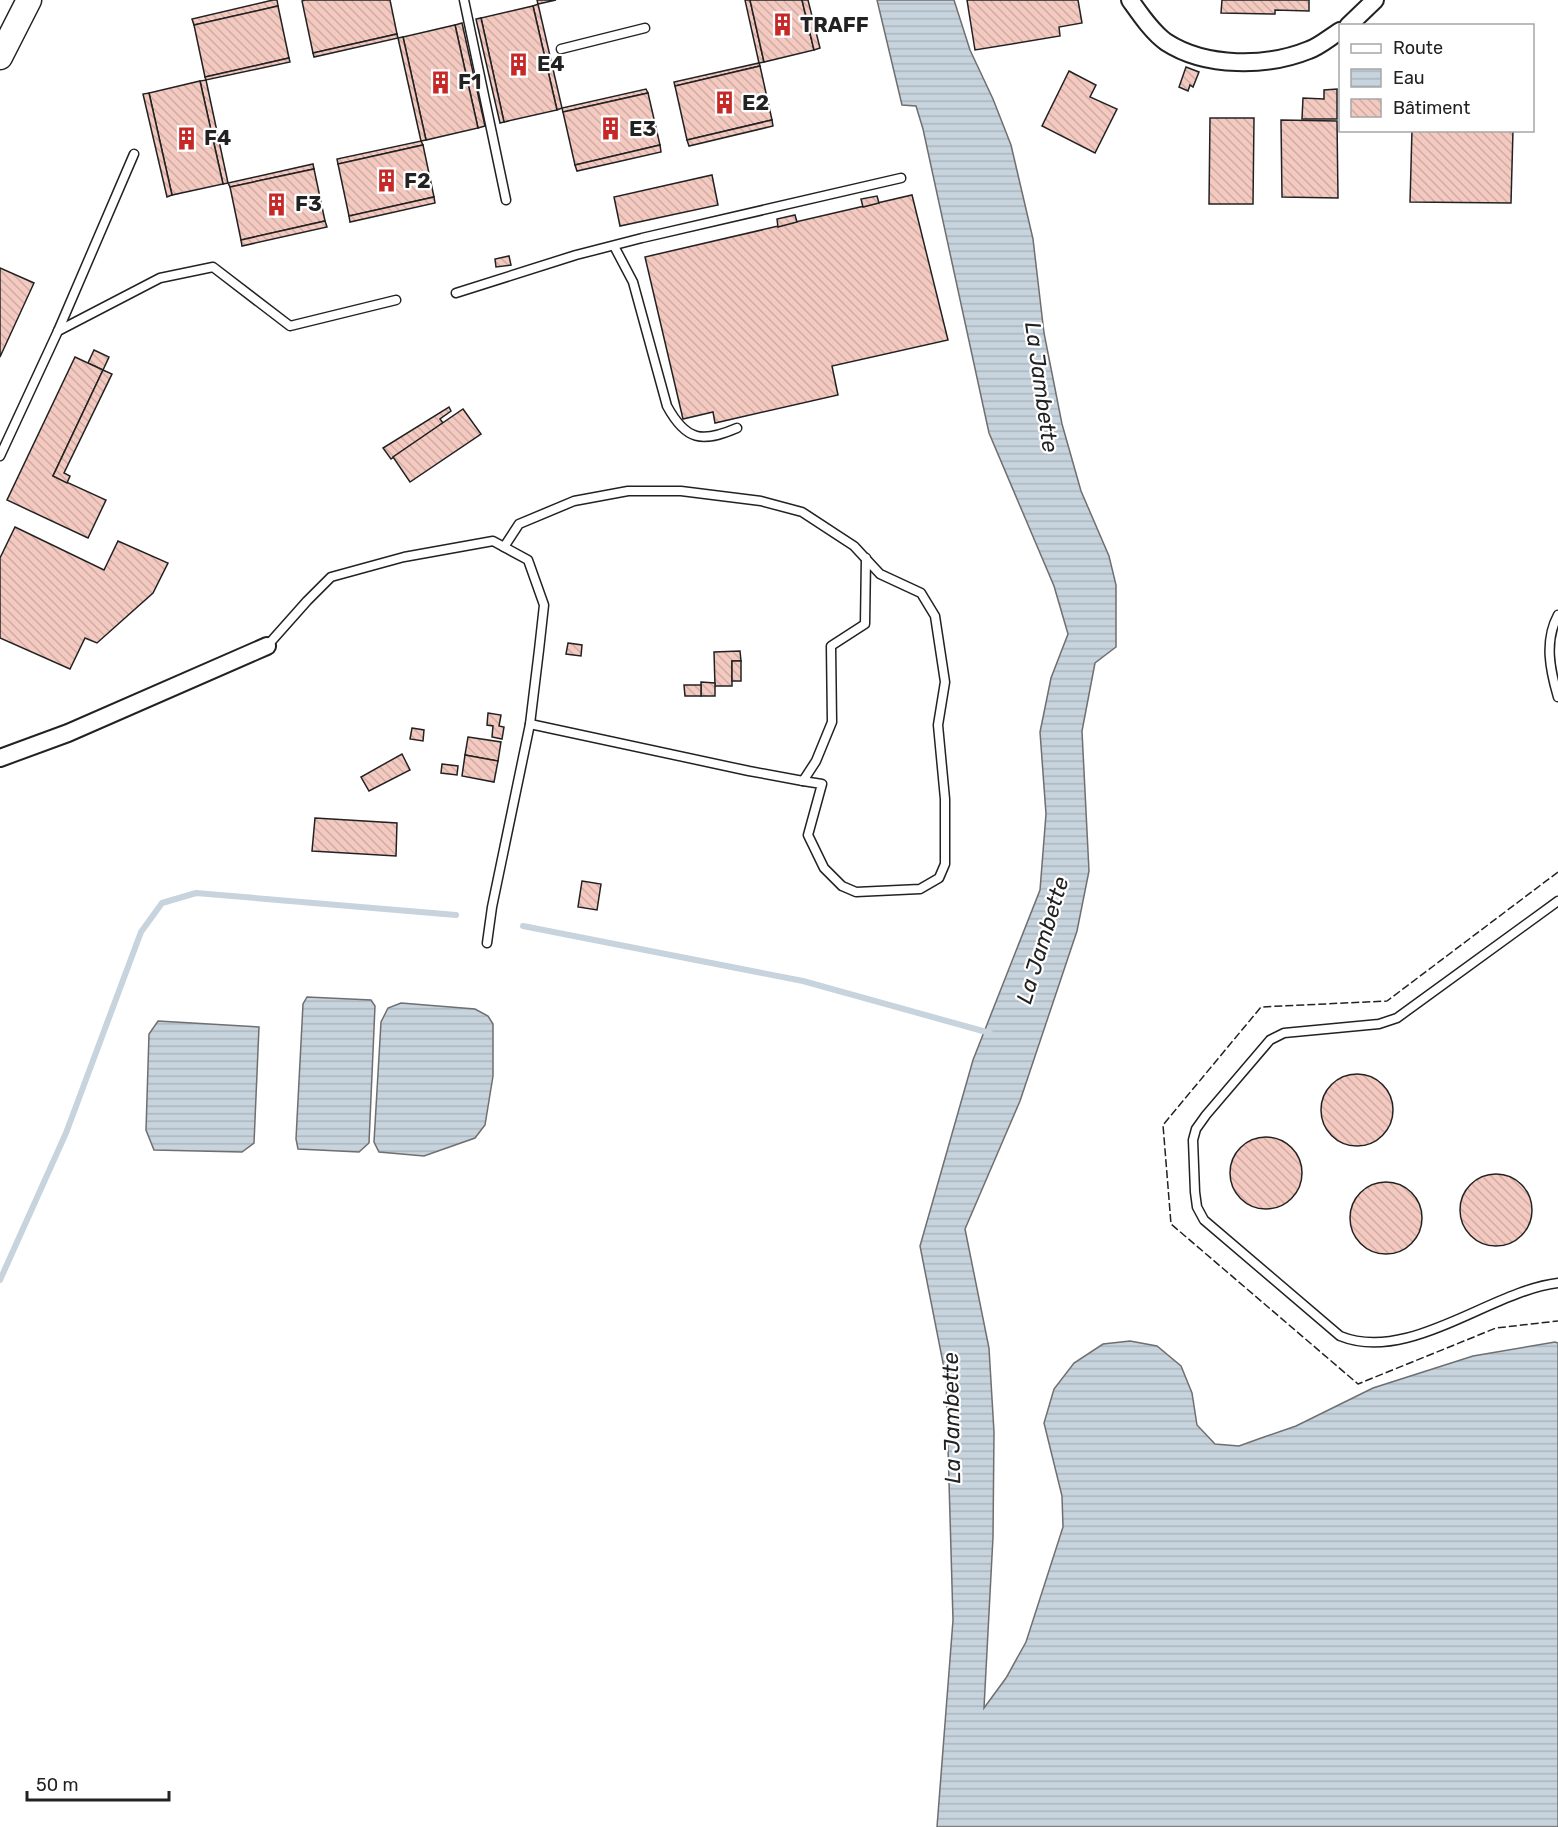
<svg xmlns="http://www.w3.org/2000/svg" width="1558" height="1827" font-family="Rubik,sans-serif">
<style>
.water{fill:url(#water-rules);stroke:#6f6f6f;stroke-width:1.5}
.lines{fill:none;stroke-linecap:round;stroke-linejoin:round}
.stream{stroke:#c7d3dd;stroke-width:6}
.building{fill:url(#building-back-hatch);stroke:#222;stroke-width:1.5}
.service-casing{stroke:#222;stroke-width:11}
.minor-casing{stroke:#222;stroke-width:20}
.secondary-casing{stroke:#222;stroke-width:27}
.service{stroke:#fff;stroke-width:8}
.minor{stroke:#fff;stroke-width:16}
.secondary{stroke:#fff;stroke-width:24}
.fence{stroke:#222;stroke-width:1.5;stroke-dasharray:8 3;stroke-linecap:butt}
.labels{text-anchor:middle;stroke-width:4.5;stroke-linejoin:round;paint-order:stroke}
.poi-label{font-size:21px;font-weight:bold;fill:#222;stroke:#fff;text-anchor:start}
.water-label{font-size:22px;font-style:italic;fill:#222;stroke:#fff}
</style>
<defs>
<pattern id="water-rules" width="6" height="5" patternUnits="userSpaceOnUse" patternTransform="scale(1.5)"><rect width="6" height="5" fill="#c7d3dd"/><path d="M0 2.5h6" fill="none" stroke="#abb5bd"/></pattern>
<pattern id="building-back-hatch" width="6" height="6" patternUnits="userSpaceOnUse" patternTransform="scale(1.5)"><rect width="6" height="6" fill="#f3c9c0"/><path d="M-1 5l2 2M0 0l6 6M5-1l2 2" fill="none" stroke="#d0aca5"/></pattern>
</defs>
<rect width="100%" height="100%" fill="#fff"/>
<!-- water -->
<g class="water">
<path d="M877,0H954L970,50L993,99L1011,145L1033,239L1044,333L1062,424L1081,491L1109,556L1116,585V647L1095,663L1082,731L1089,871L1077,931L1020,1101L965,1229L989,1348L994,1432L993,1537L984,1708L1006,1678L1026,1642L1063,1527L1062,1496L1044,1423L1054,1389L1074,1363L1103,1344L1130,1341L1157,1346L1181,1366L1192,1393L1197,1425L1215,1444L1239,1446L1264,1437L1296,1426L1373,1388L1473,1356L1555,1342L1558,1343V1827H937L953,1620L946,1378L920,1246L973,1060L1040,890L1046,814L1040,732L1051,678L1068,634L1054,586L989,433L923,129L916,106L902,105Z"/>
<path d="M307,997L371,1000L375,1006L369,1143L359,1152L298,1149L296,1139L303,1004Z"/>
<path d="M401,1003L475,1009L488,1016L493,1024V1076L485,1125L475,1138L424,1156L379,1152L374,1142L381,1022L388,1008Z"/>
<path d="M158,1021L259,1027L254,1143L242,1152L154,1150L146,1130L149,1034Z"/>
</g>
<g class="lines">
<!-- stream -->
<g class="stream">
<path d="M523,926L803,981L990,1033"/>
<path d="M0,1280L66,1133L141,932L162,903L196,893L456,915"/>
</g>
</g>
<!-- building -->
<g class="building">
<path d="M273,0H277L278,6L194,25L192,19Z"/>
<path d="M305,0H390L397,34L313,53L302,1Z"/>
<path d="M537,0H556L538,4Z"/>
<path d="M745,0H750L764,62L759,63Z"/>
<path d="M750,0H802L814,50L764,62Z"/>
<path d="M802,0H808L820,48L814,50Z"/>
<path d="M967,0H1078L1082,23L1059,27L1060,36L975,50Z"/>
<path d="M1222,0H1309V11L1275,10V14L1221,13Z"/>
<path d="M538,4L562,108L557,110L533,6Z"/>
<path d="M278,6L289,58L205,77L194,25Z"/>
<path d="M533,6L557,110L504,122L481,18Z"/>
<path d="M481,18L504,122L500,123L476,19Z"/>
<path d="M462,23L485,126L478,128L455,25Z"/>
<path d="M455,25L478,128L426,140L403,37Z"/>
<path d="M397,34L398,38L314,57L313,53Z"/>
<path d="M403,37L426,140L421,141L398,38Z"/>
<path d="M289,58L290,62L206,80L205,77Z"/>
<path d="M759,63L760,66L675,86L674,82Z"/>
<path d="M760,66L772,120L687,140L675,86Z"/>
<path d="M1186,67L1199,72L1193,87L1190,85L1188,91L1179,87Z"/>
<path d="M1069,71L1096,85L1090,97L1117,109L1095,153L1042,126Z"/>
<path d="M206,80L228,183L223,184L200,81Z"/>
<path d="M200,81L223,184L172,195L149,93Z"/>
<path d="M646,89L648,93L563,112L562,108Z"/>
<path d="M1337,89V119H1302L1303,98L1324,99V90Z"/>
<path d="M149,93L172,195L167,197L143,94Z"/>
<path d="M648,93L660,145L575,165L563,112Z"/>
<path d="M1210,118H1254L1253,204H1209Z"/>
<path d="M772,120L773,126L689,146L687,140Z"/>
<path d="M1281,120L1337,121L1338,198L1282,197Z"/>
<path d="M1412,130H1513L1511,203L1410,202Z"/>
<path d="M421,141L423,145L338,164L337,159Z"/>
<path d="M423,145L434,197L349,216L338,164Z"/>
<path d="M660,145L661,152L577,171L575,165Z"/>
<path d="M313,164L314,169L230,187L228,183Z"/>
<path d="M314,169L325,221L241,240L230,187Z"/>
<path d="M712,175L718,205L620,226L614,197Z"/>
<path d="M912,195L948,340L832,366L838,395L715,423L713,412L683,419L645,257Z"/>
<path d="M877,196L879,203L863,207L861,199Z"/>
<path d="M434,197L435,203L350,222L349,216Z"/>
<path d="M795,215L797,222L778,227L777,219Z"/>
<path d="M325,221L327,227L242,246L241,240Z"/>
<path d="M509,256L511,265L496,267L495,259Z"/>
<path d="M0,268L34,283L0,357Z"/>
<path d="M94,350L109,357L103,370L88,363Z"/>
<path d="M75,357L103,370L53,476L106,500L88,538L7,500Z"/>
<path d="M103,370L112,374L64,473L70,476L67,483L53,476Z"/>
<path d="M449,407L451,411L440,419L443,423L391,459L383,448Z"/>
<path d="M463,409L481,434L410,482L393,457Z"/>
<path d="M15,527L104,570L118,541L168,563L153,593L97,643L85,638L70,669L0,638V558Z"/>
<path d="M568,643L582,645L581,656L566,654Z"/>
<path d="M740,651L741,661H732V686H715L714,652Z"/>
<rect x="732" y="661" width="9" height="20"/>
<path d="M701,682L715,683V696H701Z"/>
<path d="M684,685H701V696H685Z"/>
<path d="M488,713L501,715L499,726L504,727L502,739L492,737L493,726L487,725Z"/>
<path d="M412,728L424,730L423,741L410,739Z"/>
<path d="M468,737L501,742L498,761L465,755Z"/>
<path d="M402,754L410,770L369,791L361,777Z"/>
<path d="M465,755L498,761L494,782L462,776Z"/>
<path d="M442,764L458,766L457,775L441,773Z"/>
<path d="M315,818L397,823L396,856L312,851Z"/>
<path d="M582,881L601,884L597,910L578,907Z"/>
<circle cx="1357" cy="1110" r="36"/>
<circle cx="1266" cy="1173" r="36"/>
<circle cx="1496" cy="1210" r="36"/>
<circle cx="1386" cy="1218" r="36"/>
</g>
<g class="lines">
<defs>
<g id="service">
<path d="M464,0L506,200"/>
<path d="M561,49L645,28"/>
<path d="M614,246L633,282L667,406C686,441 702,443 737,428"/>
<path d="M456,293L576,255L642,238L901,178"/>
<path d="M58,331L160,278L213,267L290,326L396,300"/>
<path d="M0,456L58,331L134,154"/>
<path d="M504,547L519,524L574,501L628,491H681L761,501L802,512L854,546L880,574L921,593L935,616L945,682L938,725L945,799V864L939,878L920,889L856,892L842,886L824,868L808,835L822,784L803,781"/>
<path d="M1558,615C1544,641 1550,670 1558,697"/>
<path d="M267,646L307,601L331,577L404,557L493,541L528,560L544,605L539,650L530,724L492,907L487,943"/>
<path d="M530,724L749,771L803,781L816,761L832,722L831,646L865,624L866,558"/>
<path d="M1558,901L1397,1018L1379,1024L1284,1033L1270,1040L1206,1115L1196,1129L1193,1140L1195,1192L1197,1207L1204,1220L1340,1336C1409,1364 1490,1291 1558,1283"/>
</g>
<g id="minor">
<path d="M1130,0C1140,14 1152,32 1166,42C1206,68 1267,67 1309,50C1320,46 1330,37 1340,31"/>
<path d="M1348,26L1375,0"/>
<path d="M0,758L68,733L267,646"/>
</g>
<path id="secondary" d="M0,57L29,0"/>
</defs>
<!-- service casing -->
<use href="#service" class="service-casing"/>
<!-- minor casing -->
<use href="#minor" class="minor-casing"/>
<!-- secondary casing -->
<use href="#secondary" class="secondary-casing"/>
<!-- service -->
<use href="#service" class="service"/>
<!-- minor -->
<use href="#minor" class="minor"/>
<!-- secondary -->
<use href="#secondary" class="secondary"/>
<!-- fence -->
<path class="fence" d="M1558,872L1387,1001L1261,1007L1163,1125L1171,1224L1358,1384L1496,1328L1558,1321"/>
</g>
<!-- icons -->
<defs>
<symbol id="building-bare" viewBox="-9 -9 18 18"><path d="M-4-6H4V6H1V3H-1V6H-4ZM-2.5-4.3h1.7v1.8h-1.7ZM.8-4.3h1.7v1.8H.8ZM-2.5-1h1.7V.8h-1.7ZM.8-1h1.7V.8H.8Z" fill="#c62828" stroke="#fff" stroke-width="2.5" paint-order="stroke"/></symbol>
</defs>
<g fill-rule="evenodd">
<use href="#building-bare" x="766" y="8" width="33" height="33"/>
<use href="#building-bare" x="502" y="48" width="33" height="33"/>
<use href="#building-bare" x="424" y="66" width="33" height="33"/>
<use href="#building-bare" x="708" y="86" width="33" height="33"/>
<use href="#building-bare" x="594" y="112" width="33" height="33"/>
<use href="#building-bare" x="170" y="122" width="33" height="33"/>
<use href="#building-bare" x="370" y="164" width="33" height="33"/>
<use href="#building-bare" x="260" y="188" width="33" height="33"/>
</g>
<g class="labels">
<!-- poi labels -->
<g class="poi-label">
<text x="800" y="32">TRAFF</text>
<text x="537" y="71">E4</text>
<text x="458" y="89">F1</text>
<text x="742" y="110">E2</text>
<text x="629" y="136">E3</text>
<text x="204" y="145">F4</text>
<text x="404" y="188">F2</text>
<text x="295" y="211">F3</text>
</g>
<!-- water labels -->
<g class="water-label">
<text transform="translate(1042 387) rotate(82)" y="8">La Jambette</text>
<text transform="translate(1042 940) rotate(-73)" y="8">La Jambette</text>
<text transform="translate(951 1418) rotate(-91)" y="8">La Jambette</text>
</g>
</g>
<!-- legend -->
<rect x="1339" y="24" width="195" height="108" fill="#ffffff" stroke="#a7a7a7" stroke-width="1.5"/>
<rect x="1351" y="44" width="30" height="9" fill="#ffffff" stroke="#a7a7a7" stroke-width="1.5"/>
<text x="1393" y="54" font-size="18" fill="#222222">Route</text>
<rect x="1351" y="69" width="30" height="18" fill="url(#water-rules)" stroke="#a7a7a7" stroke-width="1.5"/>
<text x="1393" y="84" font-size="18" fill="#222222">Eau</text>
<rect x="1351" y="99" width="30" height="18" fill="url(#building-back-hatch)" stroke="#a7a7a7" stroke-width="1.5"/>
<text x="1393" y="114" font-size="18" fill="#222222">Bâtiment</text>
<!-- scale -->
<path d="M27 1791v9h142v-9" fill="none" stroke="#222222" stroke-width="3"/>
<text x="36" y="1791" font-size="18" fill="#222222" stroke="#ffffff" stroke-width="4.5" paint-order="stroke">50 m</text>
</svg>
